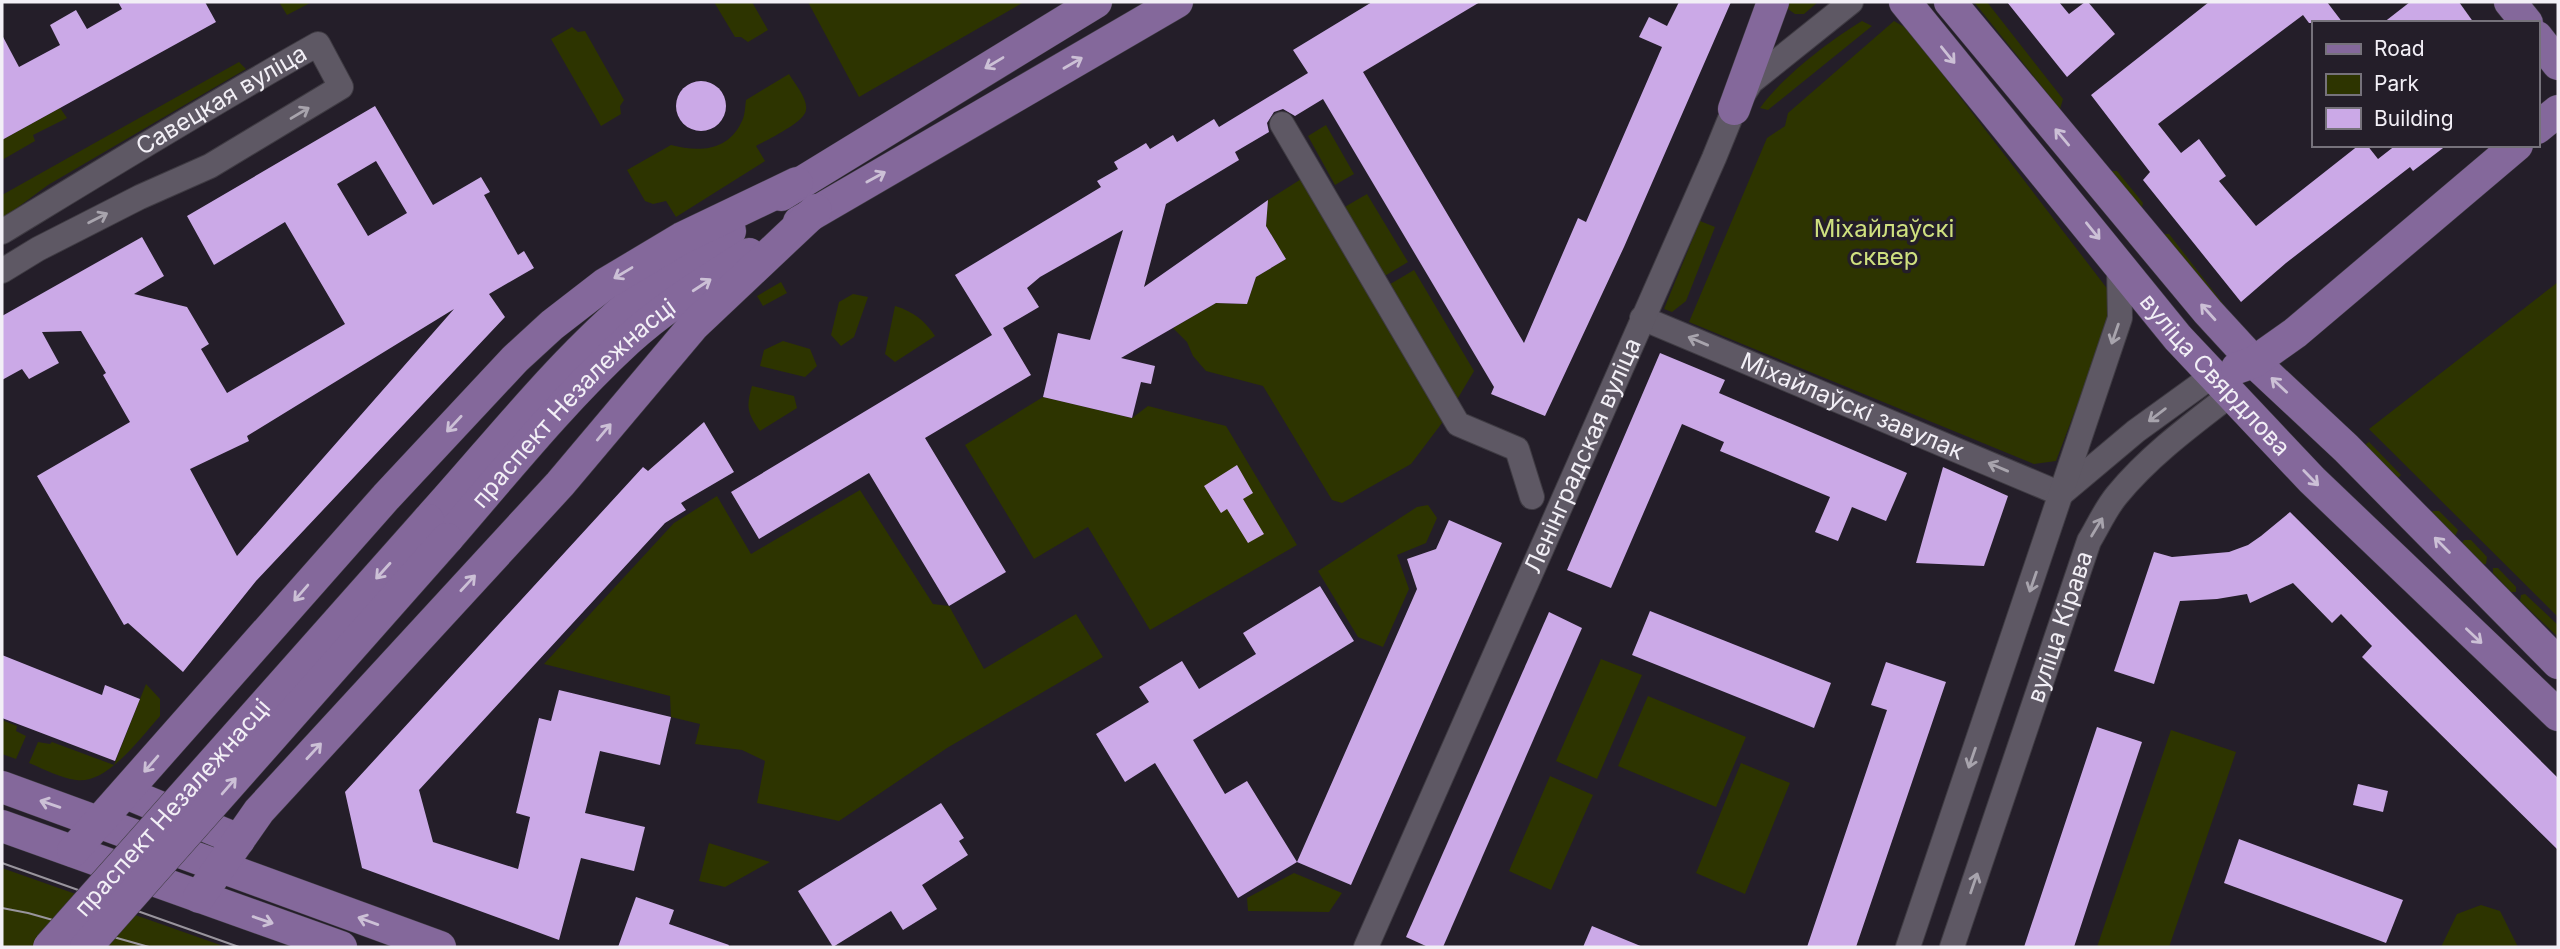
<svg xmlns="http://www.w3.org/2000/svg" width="2560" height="949" font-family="Inter,sans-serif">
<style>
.green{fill:#2d3400}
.building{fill:#cba9e7;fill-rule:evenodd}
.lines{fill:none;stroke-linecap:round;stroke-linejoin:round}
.minor-casing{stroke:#3f3b43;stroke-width:26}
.major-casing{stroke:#3f3b43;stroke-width:33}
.minor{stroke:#5e5864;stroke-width:24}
.major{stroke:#84689b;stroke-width:32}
.tram{stroke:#99959d;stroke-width:2}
.major-bridge-casing{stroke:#3f3b43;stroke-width:33;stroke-linecap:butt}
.major-bridge{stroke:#84689b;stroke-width:32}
.oneway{stroke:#ccc0d6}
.oneway2{stroke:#a8a4ad}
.labels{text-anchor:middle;stroke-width:7;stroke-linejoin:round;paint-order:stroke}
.street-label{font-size:24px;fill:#f2eff6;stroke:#241e29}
.park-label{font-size:24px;fill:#cfe07f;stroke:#241e29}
</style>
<rect width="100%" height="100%" fill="#241e29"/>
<!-- green -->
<g class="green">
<path d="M279,2H312L287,15Z"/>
<path d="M714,2H752L768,30L748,42L741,37H735Z"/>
<path d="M808,2H1024L859,97Z"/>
<path d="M1788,2H1818L1804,14H1795L1788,9Z"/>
<path d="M1974,2H1987L2063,99L2060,109Z"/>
<path d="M1862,21L1872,26L1768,110L1760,108C1782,77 1829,41 1862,21Z"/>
<path d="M1894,21L1908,29L2109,291L2111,316L2056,461L2034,464L1689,322L1767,138L1785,126L1788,113Z"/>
<path d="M572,27L578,32L585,31L624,100L620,106L621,114L601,126L551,39Z"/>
<path d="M239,62L246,69L48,185L2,219V195Z"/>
<path d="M789,74C795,84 808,99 806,110C805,122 767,140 756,146L765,161L676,217L666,201L653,204L645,201L627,170L671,145C697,152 727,152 741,123C745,117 745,107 746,100Z"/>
<path d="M60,108L67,118L33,135L35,141L2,160V140Z"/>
<path d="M1326,125L1354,174L1335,185L1308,136Z"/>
<path d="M2109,171H2117L2143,203L2141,212Z"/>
<path d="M1306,176L1445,419L1411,464L1342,503L1332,500L1263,386L1206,371L1193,356L1187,342L1173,328L1216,303L1247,304L1256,277L1286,259L1266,226L1268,200Z"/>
<path d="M1367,194L1408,262L1383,277L1343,208Z"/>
<path d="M1700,221L1715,227L1686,301L1672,312L1664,309Z"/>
<path d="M2158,234H2169L2242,328Z"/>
<path d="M1414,270L1474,371L1455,403L1387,286Z"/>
<path d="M781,282L787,293L763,306L757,296Z"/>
<path d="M2558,282V617L2369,429Z"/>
<path d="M853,294L868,297L854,337L841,346L831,335L839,302Z"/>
<path d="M895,306C914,312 924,320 935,336L895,362L885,354Z"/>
<path d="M783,341L810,349L817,366L805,377L760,366L764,350Z"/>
<path d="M752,386L794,396L797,408L760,431C747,413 746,407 752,386Z"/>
<path d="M1043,397L1132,418L1148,406L1226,426L1297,545L1150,630L1088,527L1034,559L965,445Z"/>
<path d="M2369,442L2401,475L2392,484L2366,457V444Z"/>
<path d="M860,490L933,604L949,606L984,669L1076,614L1103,657L947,748L839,821L757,803L765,761L742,750L695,744L700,724L671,717L670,696L544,664L674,523L717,496L751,554Z"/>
<path d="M1428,505L1437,518L1426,543L1397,555L1409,589L1383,647L1358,637L1318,571L1417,507Z"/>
<path d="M2433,511H2439L2458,530L2455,536L2431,513Z"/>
<path d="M2464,540H2471L2487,557L2486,564H2483L2464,546L2462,543Z"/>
<path d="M2493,568H2498L2516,587V592H2511L2493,573Z"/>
<path d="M2525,594L2558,625V637L2520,601L2521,595Z"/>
<path d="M1601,659L1642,675L1597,779L1556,761Z"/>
<path d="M146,684L160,699V716C141,737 107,785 76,780C60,778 44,769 29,763L38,742L50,744L52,742L114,765Z"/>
<path d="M1648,696L1746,737L1716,807L1618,766Z"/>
<path d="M2,720L17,726L16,731L26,736L16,759L2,754Z"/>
<path d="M2171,730L2236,752L2169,947H2097Z"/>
<path d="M1741,763L1790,783L1745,894L1696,873Z"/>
<path d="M1550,776L1593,795L1551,890L1509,871Z"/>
<path d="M709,843L770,862L725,887L699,881Z"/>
<path d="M2,868L226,947H2Z"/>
<path d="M1294,873L1342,893L1329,912L1248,911L1247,898Z"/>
<path d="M2481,905L2500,911L2518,947H2441L2457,914Z"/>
</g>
<!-- building -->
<g class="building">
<path d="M118,2H205L216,22L2,140V35L19,67L60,45L50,25L76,10L87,29L122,9Z"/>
<path d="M1372,2H1480L1363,72L1524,343L1578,218L1586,222L1662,47L1639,37L1649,17L1667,26L1679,2H1731L1624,247L1545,416L1491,394L1494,387L1323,99L1295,116L1283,109L1274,112L1267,123L1269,132L1235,152L1239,160L1166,204L1144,287L1268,200L1266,226L1286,259L1256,277L1247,304L1216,303L1121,358L1155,366L1151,384L1141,382L1132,418L1043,397L1058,333L1090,340L1123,230L1040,277L1027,288L1039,307L1003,328L1031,375L925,438L1006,572L949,606L869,473L759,539L731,492L992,335L955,275L1101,187L1097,181L1118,169L1114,162L1138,148L1146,143L1150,149L1173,135L1177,142L1214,119L1219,127L1308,73L1293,50Z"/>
<path d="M2007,2H2059L2069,14L2085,2H2088L2115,34L2067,77Z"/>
<path d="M2209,2H2327L2343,23H2309L2303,15L2158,124L2181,153L2199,139L2226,176L2219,181L2256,226L2359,145H2367L2378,159L2396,145H2447L2413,171L2410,167L2286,263L2241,302L2143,180L2150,172L2091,95Z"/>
<path d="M2410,2H2459L2474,23H2383Z"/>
<circle cx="701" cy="106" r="25"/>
<path d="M375,106L433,205L481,177L490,192L484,195L518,255L524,251L534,268L489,294L505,317L256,581L183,672L128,623L124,625L37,476L130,422L103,375L106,373L81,331L42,332L59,363L29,379L22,369L2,380V316L142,237L164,276L134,294L187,307L209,344L201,349L227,393L345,324L285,222L214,265L187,216ZM376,161L407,213L368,236L337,184ZM454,309L237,556L190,469L249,441L247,436Z"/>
<path d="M1660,353L1725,380L1719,393L1907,473L1886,521L1852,507L1838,541L1815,532L1830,497L1720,451L1724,442L1682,424L1611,588L1567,570Z"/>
<path d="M704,422L734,472L681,503L686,510L665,523L419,790L433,842L518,869L530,817L516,813L539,718L551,721L559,690L671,717L660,765L600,751L585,813L645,827L634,871L581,858L559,940L362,868L345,792L643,467L648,471Z"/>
<path d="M1237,465L1253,493L1243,499L1264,534L1248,543L1227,509L1221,513L1204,486Z"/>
<path d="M1943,467L2008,496L1984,566L1916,563Z"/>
<path d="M2290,512L2558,778V850L2362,657L2372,646L2341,614L2332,623L2293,583L2250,603L2247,594L2217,599L2180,601L2154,684L2114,671L2154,552L2172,557L2229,552L2248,545L2261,536Z"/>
<path d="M1449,520L1502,543L1351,885L1297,862L1417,589L1407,559L1436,549Z"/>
<path d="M1320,586L1354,641L1193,740L1225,794L1247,781L1297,862L1238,898L1155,763L1125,782L1096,734L1149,702L1139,687L1182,661L1199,689L1256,654L1243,633Z"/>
<path d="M1650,611L1831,683L1814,728L1632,655Z"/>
<path d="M1549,612L1582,628L1443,947H1428L1406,937Z"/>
<path d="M2,655L102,695L105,685L140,699L115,761L2,718Z"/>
<path d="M1886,662L1946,682L1856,947H1807L1887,710L1871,705Z"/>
<path d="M2097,727L2142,742L2092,892L2074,947H2024Z"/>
<path d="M2358,784L2388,791L2383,812L2353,805Z"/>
<path d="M941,803L964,838L959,841L968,855L922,885L937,909L903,930L891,911L833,947L798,891Z"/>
<path d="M2239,839L2403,900L2386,943L2224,883Z"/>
<path d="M636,897L674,910L669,924L729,945L728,947H618Z"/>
<path d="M1592,926L1643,947H1583Z"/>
</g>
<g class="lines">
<defs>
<g id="minor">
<path d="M1282,124L1458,424L1517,449L1532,497"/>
<path id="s1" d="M2,232C107,168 211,104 318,44L341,87L210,166L140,197L38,249L2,271"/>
<path id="s2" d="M1642,318L2061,494"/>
<path d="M2061,494L2136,431L2212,376"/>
<path id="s3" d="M1366,947L1714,158L1734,109L1751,82L1851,2"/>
<path d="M1908,947L2120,318L2119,267"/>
<path id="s4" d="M1952,947L2089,541C2098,526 2106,508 2117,495C2149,456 2191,425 2230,395"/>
</g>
<g id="major">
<path id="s5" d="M1905,2L2178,338L2312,480L2558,715"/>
<path d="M1950,2L2208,312L2254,362L2346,448L2558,663"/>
<path d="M2510,2L2527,23"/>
<path d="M2537,37L2558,64"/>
<path d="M1734,109L1773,2"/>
<path d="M2537,128L2558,111"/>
<path d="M781,195L1096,2"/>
<path d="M799,222L1177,2"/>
<path d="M2237,368L2254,362L2295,333L2517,145"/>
<path d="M428,520C496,445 560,362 638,297C667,273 700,253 730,231"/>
<path id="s6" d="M447,539C505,472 562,401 627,341C664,307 707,281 749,254"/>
<path d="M2,787L440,947"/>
<path d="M126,793L239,840"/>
<path d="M2,826L341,947"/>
<path d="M73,851L386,497L515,359L552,325L605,284L682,238L797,183"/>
<path d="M199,897L259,811L560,484L694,325L816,210"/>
</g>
</defs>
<!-- minor casing -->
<use href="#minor" class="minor-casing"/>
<!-- major casing -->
<use href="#major" class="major-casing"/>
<!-- minor -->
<use href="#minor" class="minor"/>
<!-- major -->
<use href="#major" class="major"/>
<!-- tram -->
<g class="tram">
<path d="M2,863L239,947"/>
<path d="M2,908L28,913L149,947"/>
</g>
<defs>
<g id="major-bridge">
<path id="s7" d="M49,947L428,520"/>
<path d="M86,947L447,539"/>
</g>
</defs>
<!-- major-bridge casing -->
<use href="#major-bridge" class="major-bridge-casing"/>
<!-- major-bridge -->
<use href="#major-bridge" class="major-bridge"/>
</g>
<!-- one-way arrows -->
<defs><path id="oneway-shaft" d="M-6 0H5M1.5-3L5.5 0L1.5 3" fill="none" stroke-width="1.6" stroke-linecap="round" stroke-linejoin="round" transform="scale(1.75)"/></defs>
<g class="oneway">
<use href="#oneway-shaft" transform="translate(1948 55) rotate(51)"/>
<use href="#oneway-shaft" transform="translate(994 63) rotate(149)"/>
<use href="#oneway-shaft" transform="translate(1073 63) rotate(-30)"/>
<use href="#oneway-shaft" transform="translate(2062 137) rotate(-130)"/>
<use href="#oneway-shaft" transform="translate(876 177) rotate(-29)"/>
<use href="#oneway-shaft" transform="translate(2093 231) rotate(51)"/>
<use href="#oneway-shaft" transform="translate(623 273) rotate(149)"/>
<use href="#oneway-shaft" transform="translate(702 285) rotate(-33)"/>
<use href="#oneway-shaft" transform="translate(2208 312) rotate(-132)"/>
<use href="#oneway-shaft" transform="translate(2279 385) rotate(-137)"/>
<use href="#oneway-shaft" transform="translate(454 424) rotate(133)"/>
<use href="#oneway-shaft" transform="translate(604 432) rotate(-50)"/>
<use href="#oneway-shaft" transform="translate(2311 478) rotate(46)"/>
<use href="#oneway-shaft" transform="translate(2442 545) rotate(-135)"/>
<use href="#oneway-shaft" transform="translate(383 571) rotate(132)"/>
<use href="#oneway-shaft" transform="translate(468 583) rotate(-47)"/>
<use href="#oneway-shaft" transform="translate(301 593) rotate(131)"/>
<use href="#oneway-shaft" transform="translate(2474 636) rotate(43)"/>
<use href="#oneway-shaft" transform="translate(314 751) rotate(-47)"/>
<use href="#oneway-shaft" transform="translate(151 764) rotate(131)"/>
<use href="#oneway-shaft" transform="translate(229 786) rotate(-49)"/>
<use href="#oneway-shaft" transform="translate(50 804) rotate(-161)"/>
<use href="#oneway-shaft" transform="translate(263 920) rotate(19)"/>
<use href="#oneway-shaft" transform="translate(368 921) rotate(-160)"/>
</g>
<g class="oneway2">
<use href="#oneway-shaft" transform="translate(300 113) rotate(-31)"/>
<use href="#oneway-shaft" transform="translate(98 218) rotate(-27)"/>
<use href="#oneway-shaft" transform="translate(2115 334) rotate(109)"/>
<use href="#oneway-shaft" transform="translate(1698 341) rotate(-157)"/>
<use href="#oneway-shaft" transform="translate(2157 415) rotate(143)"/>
<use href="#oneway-shaft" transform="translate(1998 467) rotate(-157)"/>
<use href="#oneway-shaft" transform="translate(2097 527) rotate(-59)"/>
<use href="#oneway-shaft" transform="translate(2033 582) rotate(109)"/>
<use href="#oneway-shaft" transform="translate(1972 758) rotate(109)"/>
<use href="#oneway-shaft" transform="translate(1974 883) rotate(-71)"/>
</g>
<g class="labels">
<!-- street labels -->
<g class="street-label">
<text dy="8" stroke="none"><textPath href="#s1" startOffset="256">Савецкая вуліца</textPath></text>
<text dy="8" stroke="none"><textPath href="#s5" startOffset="485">вуліца Свярдлова</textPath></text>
<text dy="8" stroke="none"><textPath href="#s6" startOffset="186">праспект Незалежнасці</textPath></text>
<text dy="8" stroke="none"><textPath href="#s2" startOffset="228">Міхайлаўскі завулак</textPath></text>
<text dy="8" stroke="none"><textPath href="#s3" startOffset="537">Ленінградская вуліца</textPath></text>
<text dy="8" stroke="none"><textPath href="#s4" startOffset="338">вуліца Кірава</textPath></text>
<text dy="8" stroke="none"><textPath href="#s7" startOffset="186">праспект Незалежнасці</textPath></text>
</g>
<!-- park labels -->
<g class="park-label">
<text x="1884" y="237">Міхайлаўскі<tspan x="1884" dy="28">сквер</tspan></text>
</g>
</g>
<!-- border -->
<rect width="2560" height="949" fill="none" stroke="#f2eff6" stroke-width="7"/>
<!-- legend -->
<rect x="2312" y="21" width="228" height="126" fill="#241e29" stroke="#76727b" stroke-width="2"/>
<rect x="2326" y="44" width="35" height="10" fill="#84689b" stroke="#76727b" stroke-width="2"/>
<text x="2374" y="56" font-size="21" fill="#f2eff6">Road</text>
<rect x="2326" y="74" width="35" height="21" fill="#2d3400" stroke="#76727b" stroke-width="2"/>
<text x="2374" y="91" font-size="21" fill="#f2eff6">Park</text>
<rect x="2326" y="108" width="35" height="21" fill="#cba9e7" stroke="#76727b" stroke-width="2"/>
<text x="2374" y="126" font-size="21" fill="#f2eff6">Building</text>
</svg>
